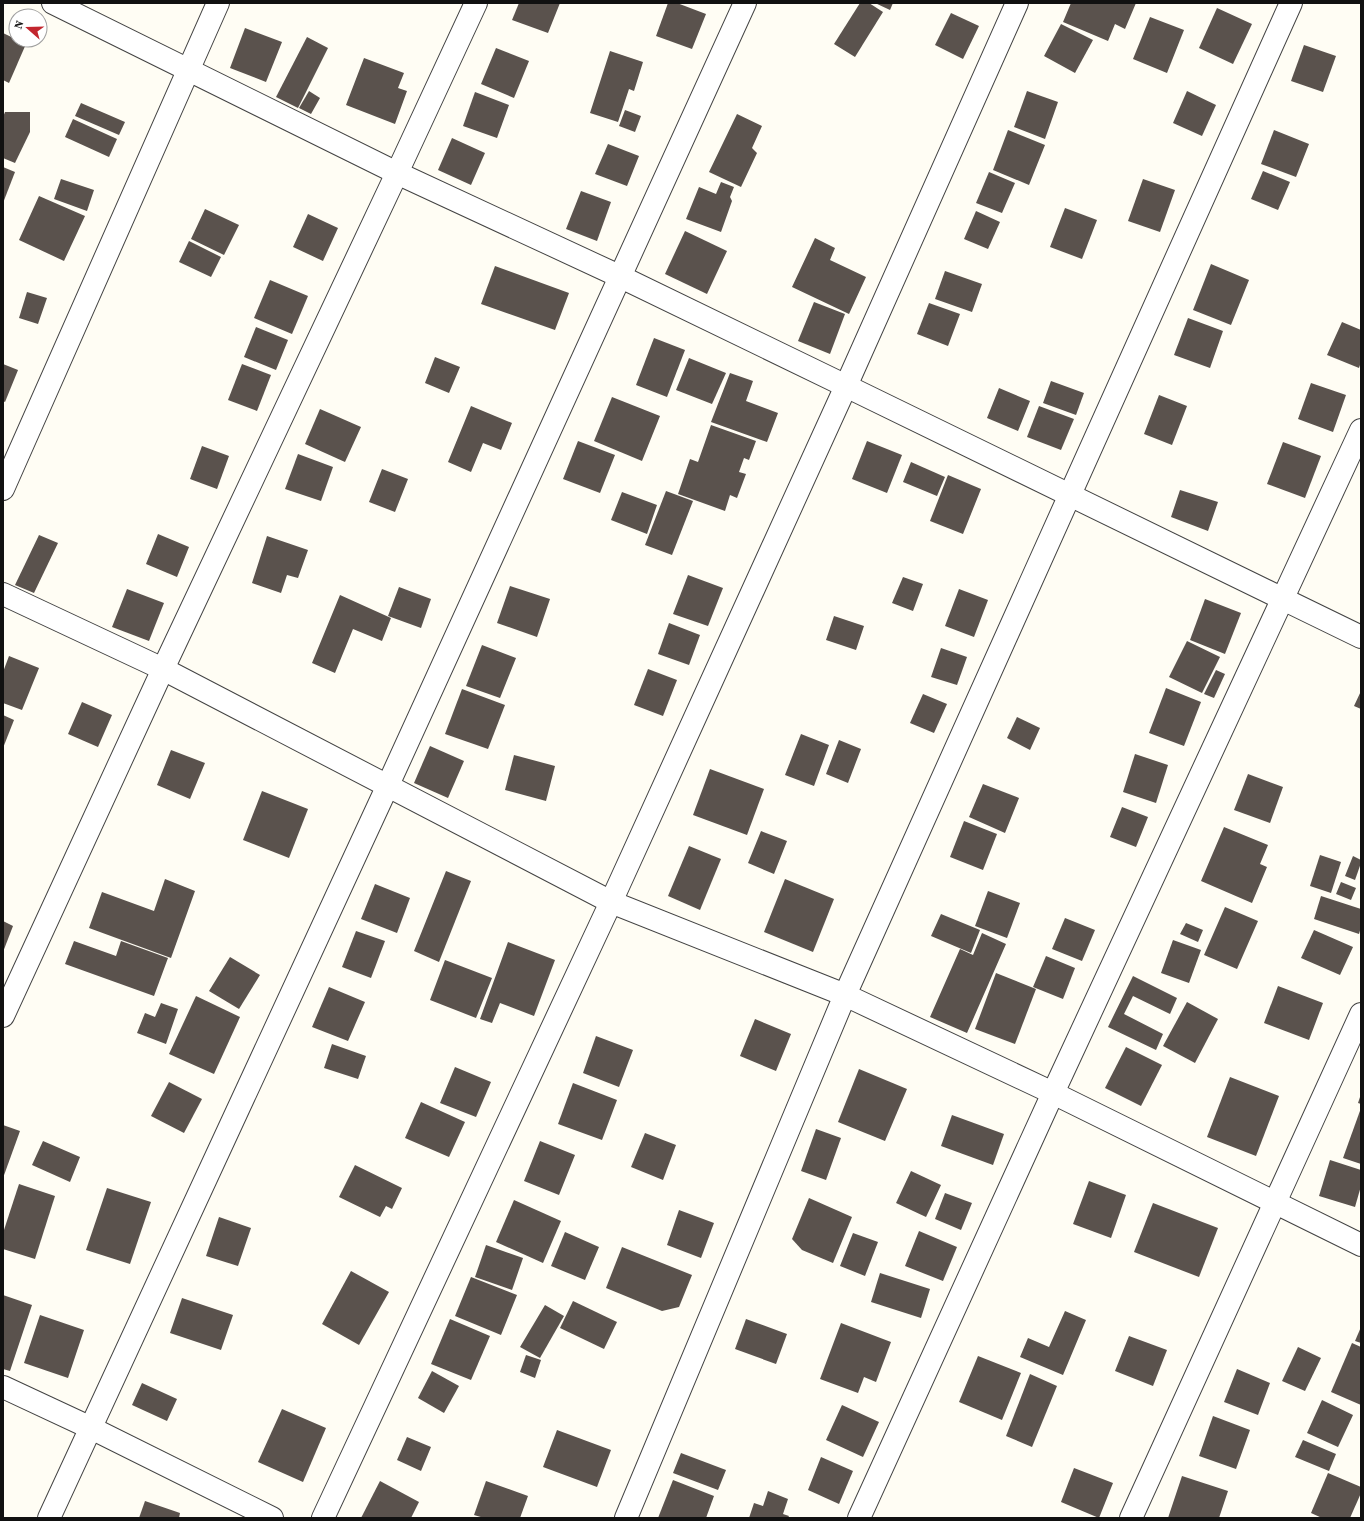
<svg xmlns="http://www.w3.org/2000/svg" width="1364" height="1521" font-family="'Source Serif 4',serif">
<style>
.building{fill:#5a524d}
.lines{fill:none;stroke-linecap:round;stroke-linejoin:round}
.minor-casing{stroke:#444;stroke-width:24}
.minor{stroke:#fff;stroke-width:22}
</style>
<rect width="100%" height="100%" fill="#fffdf4"/>
<!-- building -->
<g class="building">
<path d="M519,3H560L548,33L512,20Z"/>
<path d="M668,3H677L706,14L692,49L656,36Z"/>
<path d="M860,3H869L883,12L855,57L834,44Z"/>
<path d="M875,3H893L890,10Z"/>
<path d="M1071,3H1136L1125,29L1115,24L1108,41L1063,22Z"/>
<path d="M1217,8L1252,24L1233,64L1199,48Z"/>
<path d="M951,13L979,26L963,59L935,45Z"/>
<path d="M1150,17L1184,30L1167,73L1133,59Z"/>
<path d="M1061,24L1093,40L1075,73L1044,56Z"/>
<path d="M245,28L282,42L266,82L230,68Z"/>
<path d="M3,33L26,44L9,83L3,80Z"/>
<path d="M307,37L328,48L298,108L276,97Z"/>
<path d="M1304,45L1336,56L1323,92L1291,81Z"/>
<path d="M496,48L529,61L514,98L481,84Z"/>
<path d="M610,51L643,62L634,91L629,89L618,122L590,113Z"/>
<path d="M364,58L404,73L398,88L407,91L395,124L346,105Z"/>
<path d="M309,91L320,98L311,114L299,108Z"/>
<path d="M1027,91L1058,102L1045,139L1014,127Z"/>
<path d="M1187,91L1216,105L1202,136L1173,123Z"/>
<path d="M475,92L509,105L497,138L463,126Z"/>
<path d="M81,103L125,122L119,135L75,116Z"/>
<path d="M625,110L641,116L635,132L619,126Z"/>
<path d="M5,112H30V132L15,163L3,158V117Z"/>
<path d="M737,114L762,126L752,148L757,153L741,187L709,172Z"/>
<path d="M73,119L117,139L109,157L65,137Z"/>
<path d="M1008,130L1045,145L1029,185L993,170Z"/>
<path d="M1274,130L1309,144L1296,177L1261,164Z"/>
<path d="M452,138L485,153L471,185L438,170Z"/>
<path d="M608,144L639,156L627,186L595,174Z"/>
<path d="M3,167L15,172L3,203Z"/>
<path d="M1263,171L1290,182L1278,210L1251,199Z"/>
<path d="M989,172L1015,183L1002,213L976,203Z"/>
<path d="M61,179L94,190L87,211L54,199Z"/>
<path d="M1143,179L1175,190L1160,232L1128,221Z"/>
<path d="M721,182L734,187L730,197L732,201L721,232L686,219L699,187L716,194Z"/>
<path d="M581,191L611,202L597,241L566,229Z"/>
<path d="M39,196L85,216L64,261L19,240Z"/>
<path d="M1065,208L1097,220L1082,259L1050,247Z"/>
<path d="M205,209L239,225L224,255L191,239Z"/>
<path d="M976,211L1000,222L988,249L964,239Z"/>
<path d="M308,214L338,228L323,261L293,247Z"/>
<path d="M685,231L727,251L707,294L665,274Z"/>
<path d="M815,238L835,248L830,260L866,277L849,314L792,287Z"/>
<path d="M189,241L221,257L211,277L179,262Z"/>
<path d="M1211,264L1249,280L1231,325L1193,310Z"/>
<path d="M495,266L569,293L555,330L481,304Z"/>
<path d="M945,271L982,284L972,312L935,299Z"/>
<path d="M270,280L308,296L292,334L254,318Z"/>
<path d="M27,292L47,298L38,324L19,318Z"/>
<path d="M814,302L845,314L830,354L798,341Z"/>
<path d="M929,303L960,314L948,346L917,334Z"/>
<path d="M1188,318L1223,331L1210,368L1174,355Z"/>
<path d="M1342,322L1361,330V362L1359,368L1327,355Z"/>
<path d="M256,327L288,340L276,370L244,357Z"/>
<path d="M654,338L685,350L667,397L636,385Z"/>
<path d="M435,357L460,367L449,393L425,383Z"/>
<path d="M689,358L726,373L712,404L676,390Z"/>
<path d="M3,364L18,370L5,402L3,401Z"/>
<path d="M242,364L271,375L257,411L228,400Z"/>
<path d="M730,373L753,381L746,401L778,413L767,442L711,422Z"/>
<path d="M1051,381L1084,393L1076,415L1043,403Z"/>
<path d="M1311,383L1346,395L1333,432L1298,419Z"/>
<path d="M999,388L1030,401L1018,431L987,418Z"/>
<path d="M1159,395L1187,406L1172,445L1144,434Z"/>
<path d="M612,397L660,416L642,461L594,441Z"/>
<path d="M471,406L512,423L501,450L483,443L471,472L448,462Z"/>
<path d="M1039,406L1074,419L1061,450L1027,437Z"/>
<path d="M320,409L361,427L345,462L305,444Z"/>
<path d="M711,425L756,441L749,460L744,458L739,472L746,474L737,498L730,495L725,511L678,494L690,459L698,462Z"/>
<path d="M578,441L615,455L600,493L563,479Z"/>
<path d="M867,441L902,455L887,493L852,479Z"/>
<path d="M1283,442L1321,456L1305,498L1267,484Z"/>
<path d="M202,446L229,456L217,489L190,479Z"/>
<path d="M298,454L333,467L321,501L285,489Z"/>
<path d="M911,462L945,477L937,496L903,482Z"/>
<path d="M382,469L408,479L395,512L369,502Z"/>
<path d="M948,475L981,489L963,534L930,521Z"/>
<path d="M1180,490L1218,502L1208,531L1171,517Z"/>
<path d="M666,491L693,501L672,555L645,545Z"/>
<path d="M622,492L657,505L647,534L611,520Z"/>
<path d="M158,534L189,547L177,577L146,564Z"/>
<path d="M39,535L58,543L34,593L15,585Z"/>
<path d="M267,536L308,550L298,578L287,575L281,593L252,583Z"/>
<path d="M688,575L723,588L708,626L673,614Z"/>
<path d="M903,577L923,584L913,611L892,603Z"/>
<path d="M510,586L550,599L537,637L497,623Z"/>
<path d="M399,587L431,599L421,628L388,616Z"/>
<path d="M127,589L164,603L149,641L112,627Z"/>
<path d="M959,589L988,600L974,637L945,626Z"/>
<path d="M340,595L391,618L382,641L353,629L335,673L312,663Z"/>
<path d="M1205,599L1241,613L1225,654L1190,640Z"/>
<path d="M834,616L864,626L856,650L826,640Z"/>
<path d="M669,623L700,635L689,665L658,654Z"/>
<path d="M1187,641L1220,657L1202,693L1169,677Z"/>
<path d="M482,645L516,658L500,698L466,686Z"/>
<path d="M941,648L967,657L957,685L931,677Z"/>
<path d="M9,656L39,668L22,710L3,703V672Z"/>
<path d="M648,669L677,680L663,716L634,705Z"/>
<path d="M1216,670L1225,674L1214,698L1204,694Z"/>
<path d="M1166,688L1201,702L1184,746L1149,733Z"/>
<path d="M462,689L505,705L488,749L445,734Z"/>
<path d="M1361,691V709L1354,706Z"/>
<path d="M923,694L947,704L934,733L910,723Z"/>
<path d="M82,702L112,715L98,747L68,734Z"/>
<path d="M3,715L14,720L3,748Z"/>
<path d="M1017,717L1040,728L1030,750L1007,738Z"/>
<path d="M801,734L829,745L814,786L785,775Z"/>
<path d="M839,740L861,749L848,783L826,774Z"/>
<path d="M430,746L464,761L448,798L414,783Z"/>
<path d="M171,750L205,763L190,799L157,785Z"/>
<path d="M1135,754L1168,765L1156,803L1123,792Z"/>
<path d="M514,755L555,766L546,801L505,790Z"/>
<path d="M710,769L764,789L747,835L693,815Z"/>
<path d="M1248,774L1283,787L1270,823L1234,810Z"/>
<path d="M983,784L1019,798L1005,833L969,817Z"/>
<path d="M262,791L308,809L289,858L243,840Z"/>
<path d="M1122,807L1148,817L1136,847L1110,837Z"/>
<path d="M964,821L997,834L983,870L950,857Z"/>
<path d="M1224,827L1268,845L1260,864L1267,867L1252,903L1201,881Z"/>
<path d="M761,831L787,841L774,874L748,863Z"/>
<path d="M689,846L721,859L700,910L668,896Z"/>
<path d="M1320,855L1341,862L1331,893L1310,886Z"/>
<path d="M1353,856L1361,860V863L1355,880L1345,876Z"/>
<path d="M446,871L471,881L439,962L414,951Z"/>
<path d="M165,879L195,891L171,958L89,928L102,892L154,911Z"/>
<path d="M785,879L834,899L813,952L764,932Z"/>
<path d="M1341,882L1356,888L1351,900L1336,894Z"/>
<path d="M375,884L410,898L397,933L361,919Z"/>
<path d="M988,891L1020,903L1007,938L975,926Z"/>
<path d="M1321,896L1361,909V927L1359,934L1314,919Z"/>
<path d="M1225,907L1258,921L1237,969L1204,955Z"/>
<path d="M941,914L980,930L971,953L931,936Z"/>
<path d="M1065,918L1095,930L1082,961L1052,949Z"/>
<path d="M3,921L13,926L3,952Z"/>
<path d="M1186,923L1203,930L1198,942L1180,934Z"/>
<path d="M1314,930L1353,947L1340,975L1301,958Z"/>
<path d="M356,931L385,941L371,978L342,967Z"/>
<path d="M982,933L1006,944L967,1033L930,1017L960,949L973,955Z"/>
<path d="M1173,940L1201,950L1189,983L1161,973Z"/>
<path d="M74,941L116,956L121,941L168,958L154,996L65,964Z"/>
<path d="M508,942L555,960L534,1016L500,1003L492,1023L480,1019Z"/>
<path d="M1046,956L1075,968L1063,999L1033,987Z"/>
<path d="M230,957L260,975L239,1009L209,991Z"/>
<path d="M445,960L492,978L476,1018L430,1000Z"/>
<path d="M996,973L1036,989L1015,1044L975,1029Z"/>
<path d="M1133,976L1177,998L1170,1014L1133,996L1124,1014L1163,1034L1156,1050L1108,1027Z"/>
<path d="M1278,986L1323,1003L1309,1040L1264,1023Z"/>
<path d="M329,987L365,1002L348,1041L312,1027Z"/>
<path d="M196,996L240,1017L214,1074L169,1054Z"/>
<path d="M1187,1002L1218,1019L1195,1063L1163,1046Z"/>
<path d="M161,1003L178,1009L166,1044L137,1033L145,1013L155,1017Z"/>
<path d="M755,1019L791,1034L776,1071L740,1056Z"/>
<path d="M596,1036L633,1050L619,1087L583,1073Z"/>
<path d="M332,1044L366,1056L358,1079L324,1068Z"/>
<path d="M1126,1047L1162,1065L1141,1106L1105,1088Z"/>
<path d="M455,1067L491,1082L476,1117L440,1103Z"/>
<path d="M859,1069L907,1089L885,1141L838,1122Z"/>
<path d="M1230,1077L1279,1096L1256,1156L1207,1137Z"/>
<path d="M169,1082L202,1099L184,1133L151,1116Z"/>
<path d="M573,1083L617,1100L602,1140L558,1124Z"/>
<path d="M1361,1094V1104L1358,1103Z"/>
<path d="M421,1102L465,1122L449,1157L405,1138Z"/>
<path d="M1361,1108V1164L1343,1158Z"/>
<path d="M952,1115L1004,1134L993,1165L941,1146Z"/>
<path d="M3,1125L20,1131L3,1178Z"/>
<path d="M816,1129L841,1138L826,1180L801,1171Z"/>
<path d="M645,1133L676,1145L663,1180L631,1167Z"/>
<path d="M43,1141L80,1157L70,1182L32,1165Z"/>
<path d="M540,1141L575,1155L559,1195L524,1181Z"/>
<path d="M1330,1160L1361,1170V1186L1355,1207L1319,1196Z"/>
<path d="M355,1165L402,1188L392,1209L386,1206L380,1217L339,1197Z"/>
<path d="M911,1171L941,1185L926,1217L896,1203Z"/>
<path d="M1089,1181L1126,1195L1111,1238L1073,1224Z"/>
<path d="M19,1184L55,1196L35,1259L3,1249V1233Z"/>
<path d="M107,1188L151,1202L130,1264L86,1250Z"/>
<path d="M945,1193L972,1203L961,1230L935,1219Z"/>
<path d="M809,1198L852,1217L833,1263L802,1250L792,1239Z"/>
<path d="M514,1200L561,1221L543,1263L496,1242Z"/>
<path d="M1153,1203L1218,1228L1199,1277L1134,1252Z"/>
<path d="M679,1210L714,1223L701,1258L667,1245Z"/>
<path d="M219,1217L251,1228L238,1266L206,1256Z"/>
<path d="M919,1231L957,1247L943,1281L905,1266Z"/>
<path d="M565,1232L599,1247L585,1280L551,1266Z"/>
<path d="M853,1233L878,1242L865,1276L840,1266Z"/>
<path d="M486,1245L523,1258L512,1290L475,1277Z"/>
<path d="M622,1247L692,1275L679,1307L662,1311L606,1288Z"/>
<path d="M351,1271L389,1292L359,1345L322,1324Z"/>
<path d="M880,1273L930,1289L921,1318L871,1302Z"/>
<path d="M471,1277L517,1295L501,1335L455,1316Z"/>
<path d="M3,1295L32,1305L10,1371L3,1369Z"/>
<path d="M182,1298L233,1315L221,1350L170,1333Z"/>
<path d="M573,1301L617,1322L604,1349L560,1328Z"/>
<path d="M545,1305L564,1316L540,1358L520,1347Z"/>
<path d="M1065,1311L1086,1320L1063,1375L1020,1357L1028,1338L1049,1347Z"/>
<path d="M40,1315L84,1330L68,1378L24,1363Z"/>
<path d="M450,1319L490,1336L471,1380L431,1364Z"/>
<path d="M746,1319L787,1334L776,1364L735,1349Z"/>
<path d="M841,1323L891,1342L876,1382L864,1377L858,1393L820,1379Z"/>
<path d="M1361,1327V1343L1355,1341Z"/>
<path d="M1129,1336L1167,1350L1153,1386L1115,1371Z"/>
<path d="M1352,1343L1361,1347V1405L1331,1392Z"/>
<path d="M1298,1347L1321,1358L1305,1391L1282,1381Z"/>
<path d="M526,1355L541,1360L535,1378L520,1372Z"/>
<path d="M978,1356L1021,1373L1002,1420L959,1402Z"/>
<path d="M1237,1369L1270,1383L1258,1415L1224,1402Z"/>
<path d="M432,1371L459,1386L444,1413L418,1398Z"/>
<path d="M1030,1374L1057,1386L1032,1447L1006,1436Z"/>
<path d="M142,1383L177,1399L167,1421L132,1405Z"/>
<path d="M1322,1400L1353,1415L1338,1447L1307,1433Z"/>
<path d="M842,1405L879,1422L863,1457L826,1440Z"/>
<path d="M282,1409L326,1428L303,1482L258,1462Z"/>
<path d="M1213,1416L1250,1430L1236,1469L1199,1456Z"/>
<path d="M557,1430L611,1450L597,1487L543,1467Z"/>
<path d="M407,1437L431,1447L421,1471L397,1460Z"/>
<path d="M1303,1440L1336,1454L1329,1471L1295,1457Z"/>
<path d="M681,1453L726,1470L718,1490L673,1473Z"/>
<path d="M821,1457L853,1471L839,1504L808,1490Z"/>
<path d="M1074,1468L1113,1483L1099,1518L1061,1502Z"/>
<path d="M1328,1473L1361,1487V1493L1350,1518H1322L1311,1513Z"/>
<path d="M1182,1476L1228,1491L1219,1518H1168Z"/>
<path d="M673,1480L714,1496L706,1518H658Z"/>
<path d="M380,1481L419,1502L411,1518H361Z"/>
<path d="M486,1481L528,1496L520,1518H484L474,1515Z"/>
<path d="M768,1491L788,1499L783,1514L789,1516L788,1518H749L754,1503L763,1506Z"/>
<path d="M145,1501L180,1513L179,1518H139Z"/>
</g>
<g class="lines">
<defs>
<g id="minor">
<path d="M53,3L397,173L619,276L846,386L1361,637"/>
<path d="M1291,3L845,995L1053,1093L1361,1245"/>
<path d="M3,489L218,3"/>
<path d="M3,594L163,669L611,902L845,995L626,1518"/>
<path d="M3,1016L163,669L397,173L476,3"/>
<path d="M3,1387L91,1428L272,1518"/>
<path d="M49,1518L388,785L745,3"/>
<path d="M323,1518L611,902L846,386L1017,3"/>
<path d="M859,1518L1053,1093L1361,430"/>
<path d="M1131,1518L1361,1014"/>
</g>
</defs>
<!-- minor casing -->
<use href="#minor" class="minor-casing"/>
<!-- minor -->
<use href="#minor" class="minor"/>
</g>
<!-- border -->
<rect width="1364" height="1521" fill="none" stroke="#111111" stroke-width="8"/>
<!-- north arrow -->
<g transform="translate(28 28) rotate(290)"><circle r="19" fill="#ffffff" stroke="#a0a0a0"/>
<path d="M0-3L7 15L0 10L-7 15Z" fill="#c3262e"/>
<text y="-6" font-size="11" font-weight="bold" text-anchor="middle" fill="#111111">N</text>
</g>
</svg>
